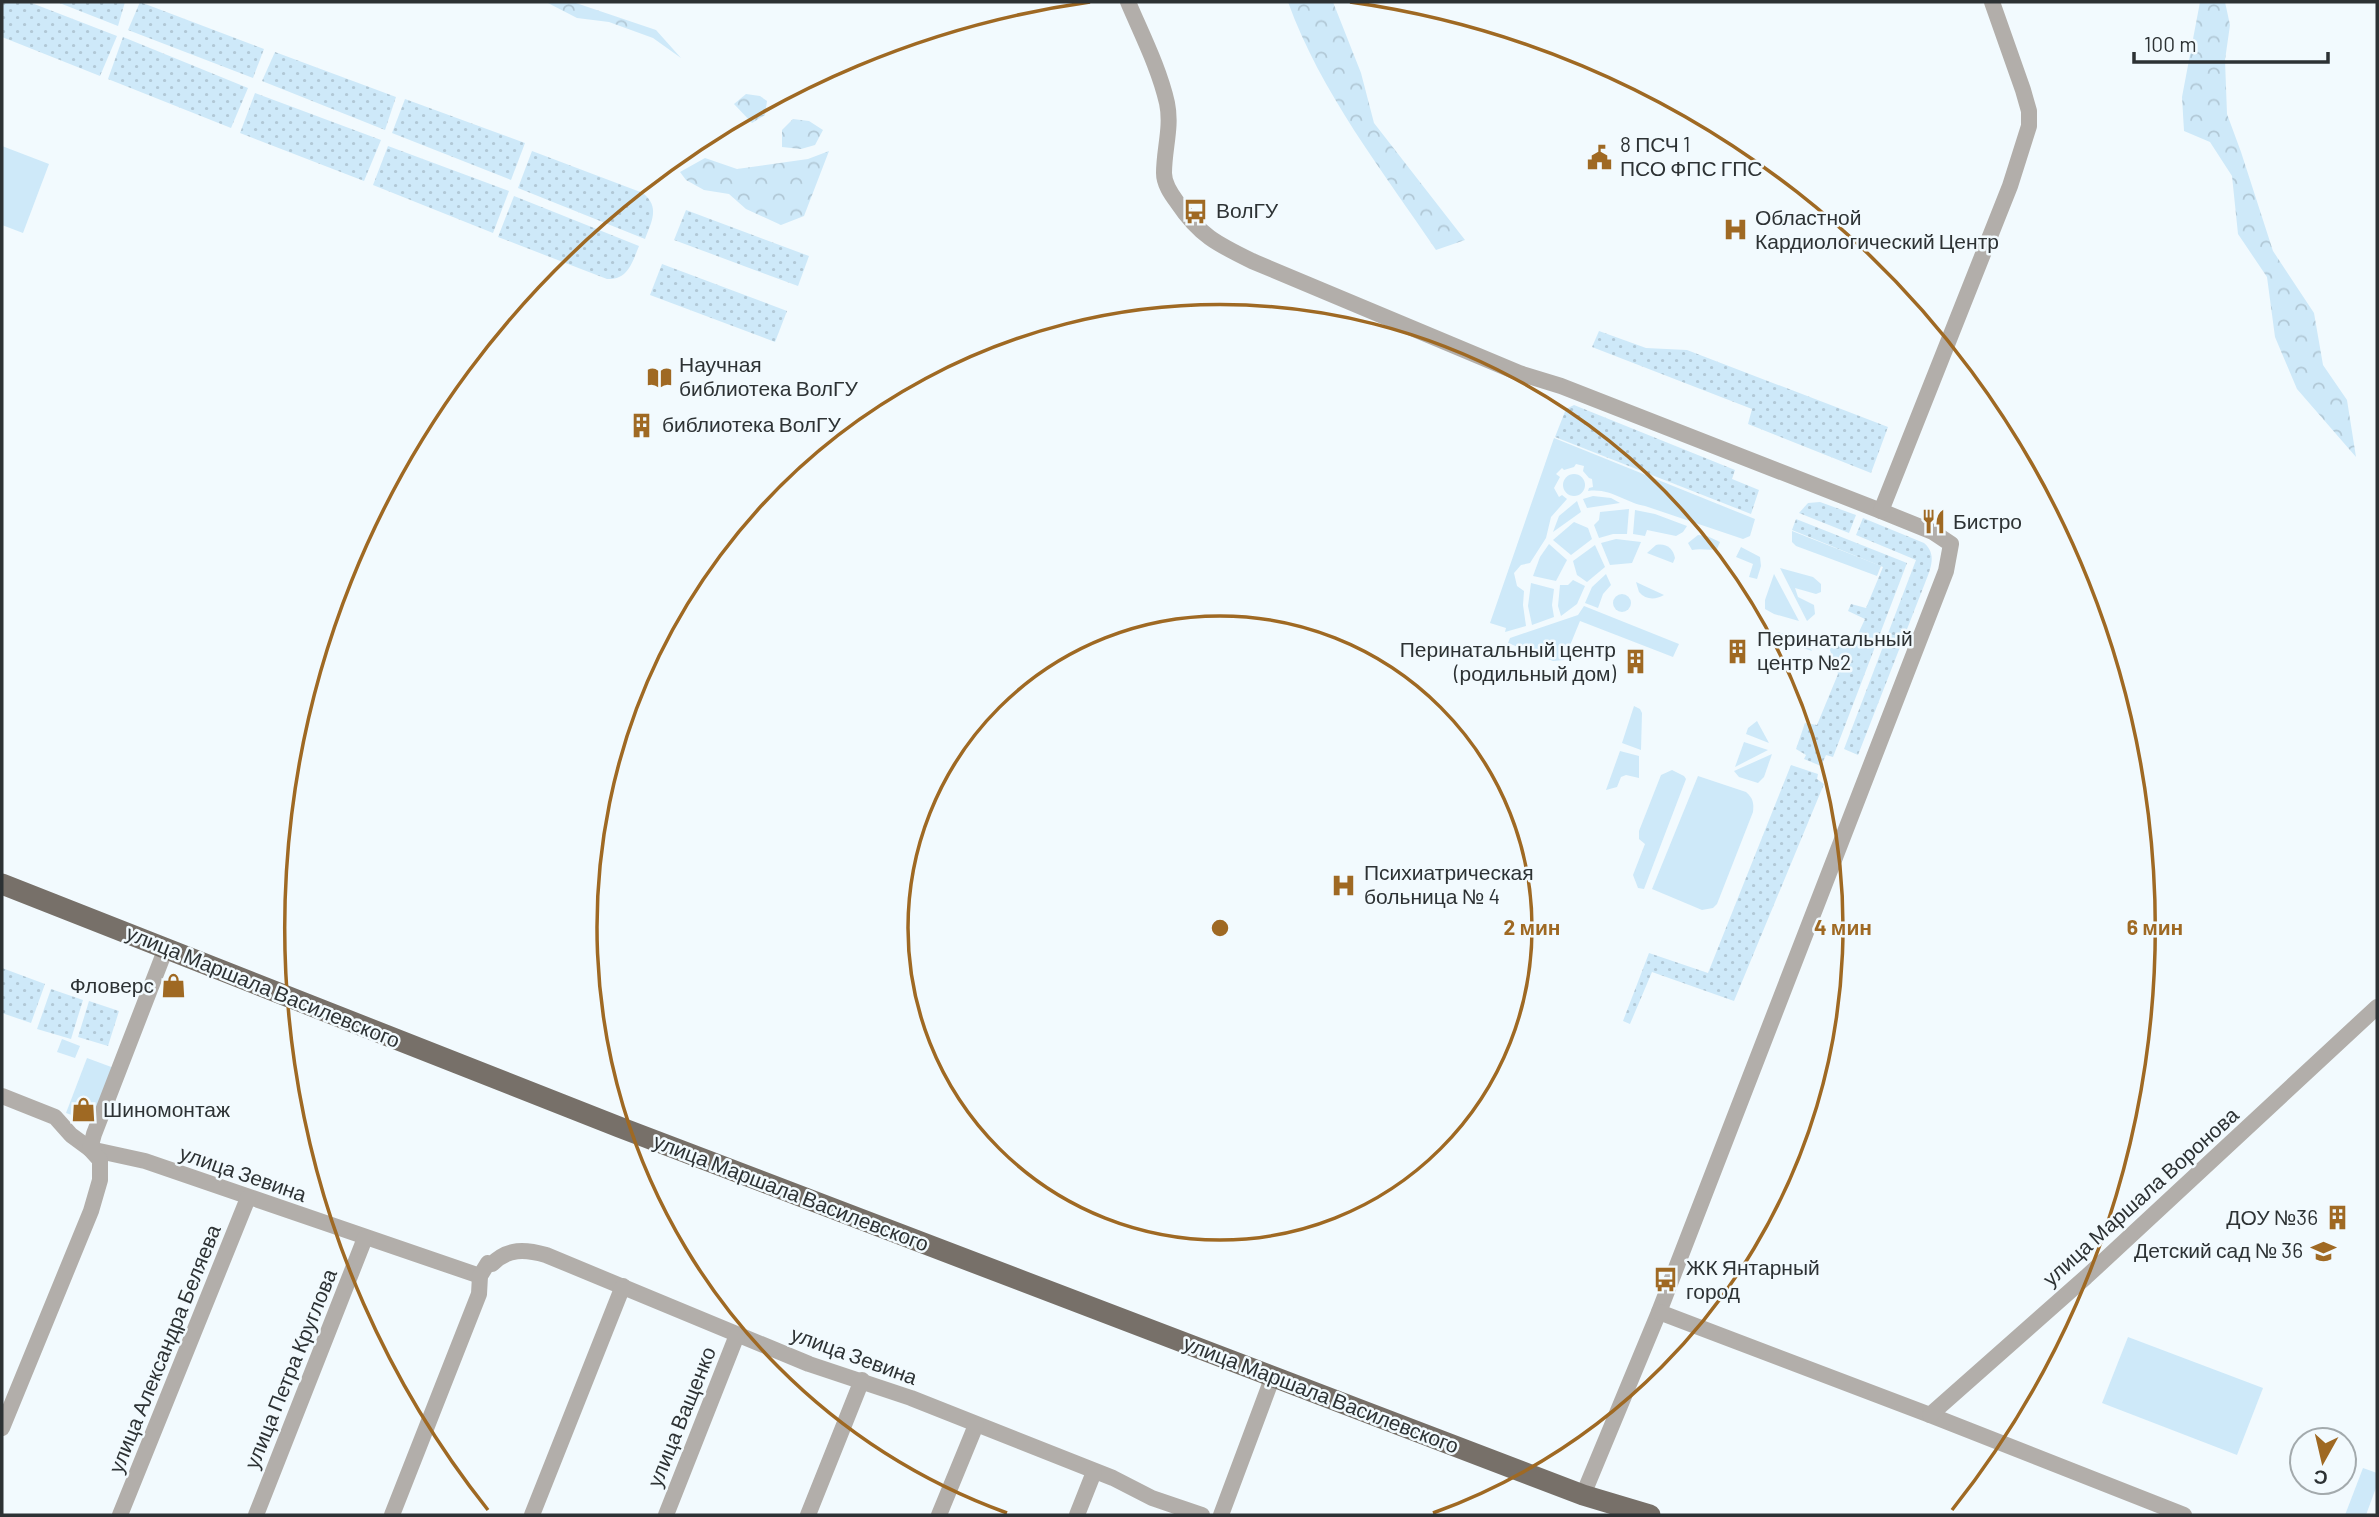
<svg xmlns="http://www.w3.org/2000/svg" width="2379" height="1517" font-family="Barlow,sans-serif">
<style>
.grass{fill:url(#grass-dots)}
.forest{fill:url(#forest-crowns)}
.park{fill:#cee9f9}
.lines{fill:none;stroke-linecap:round;stroke-linejoin:round}
.minor{stroke:#b2aeaa;stroke-width:16}
.major{stroke:#777069;stroke-width:21}
.ring{fill:none;stroke:#9f6923;stroke-width:3.5}
.labels{text-anchor:middle;stroke-width:5;stroke-linejoin:round;paint-order:stroke}
.poi-label{font-size:21px;fill:#2d3234;stroke:#f2fafe;text-anchor:start}
.street-label{font-size:21px;fill:#2d3234;stroke:#f2fafe}
.centre{fill:#9f6923;stroke:#f2fafe;stroke-width:3.5}
.ring-label{font-size:21px;text-anchor:middle;font-weight:bold;fill:#9f6923;stroke:#f2fafe;stroke-width:5;stroke-linejoin:round;paint-order:stroke}
</style>
<defs>
<pattern id="grass-dots" width="8" height="8" patternUnits="userSpaceOnUse" patternTransform="scale(1.75)"><rect width="8" height="8" fill="#cee9f9"/><path d="M2 2h.1M6 6h.1" fill="none" stroke="#b1c8d6" stroke-width="1.8" stroke-linecap="round"/></pattern>
<pattern id="forest-crowns" width="20" height="18" patternUnits="userSpaceOnUse" patternTransform="scale(1.75)"><rect width="20" height="18" fill="#cee9f9"/><path d="M2 6a3 3 0 1 1 6 0M12 15a3 3 0 1 1 6 0" fill="none" stroke="#b1c8d6"/></pattern>
</defs>
<rect width="100%" height="100%" fill="#f2fafe"/>
<!-- grass -->
<g class="grass">
<path d="M2,2H29L117,36L100,76L2,37Z"/>
<path d="M57,2H125L118,26Z"/>
<path d="M140,2L264,49L253,78L128,30Z"/>
<path d="M123,37L248,88L231,128L108,79Z"/>
<path d="M275,52L396,97L385,130L262,81Z"/>
<path d="M255,93L381,140L364,181L240,133Z"/>
<path d="M405,99L525,143L511,180L392,133Z"/>
<path d="M388,146L509,191L493,233L373,185Z"/>
<path d="M532,151L643,193C660,207 652,221 645,239L518,188Z"/>
<path d="M514,196L639,246C632,263 628,280 607,279L498,237Z"/>
<path d="M686,210L809,256L798,286L674,240Z"/>
<path d="M662,264L787,311L775,342L650,295Z"/>
<path d="M1599,331L1646,348L1687,350L1888,427L1871,473L1748,424L1752,409L1592,347Z"/>
<path d="M1574,405L1735,470L1732,479L1759,490L1751,514L1555,437L1566,409Z"/>
<path d="M1820,502L1856,515L1849,533L1799,513L1808,503Z"/>
<path d="M1863,518L1924,543C1937,554 1931,568 1925,583L1858,755L1844,749L1916,560L1856,535Z"/>
<path d="M1796,519L1907,563L1833,757L1826,755L1821,766L1804,759L1806,755L1796,749L1805,723L1817,725L1838,674L1830,650L1833,639L1852,647L1865,619L1848,611L1851,604L1866,608L1883,567L1792,530Z"/>
<path d="M1791,765L1818,774L1817,779L1824,784L1734,1001L1652,972L1630,1024L1623,1021L1649,953L1708,973Z"/>
<path d="M2,968L45,984L31,1023L2,1013Z"/>
<path d="M51,989L83,1000L71,1039L37,1029Z"/>
<path d="M89,1001L119,1011L108,1046L78,1037Z"/>
</g>
<!-- forest -->
<g class="forest">
<path d="M546,2H573L656,30L681,58L653,38L609,22L577,18Z"/>
<path d="M1288,2H1333L1361,73L1374,123L1465,240L1436,250C1382,170 1321,93 1288,2Z"/>
<path d="M2200,2H2225L2230,25L2225,60L2227,114L2241,152L2273,251L2314,313L2323,365L2347,400L2356,457L2297,389L2275,337L2267,277L2238,234L2232,176L2210,142L2184,131L2182,97Z"/>
<path d="M746,94L760,96L767,101L765,115L752,123L734,104Z"/>
<path d="M793,119L809,121L823,130L815,145L801,149L782,147V130Z"/>
<path d="M829,151L804,216L781,225L746,209L729,194L704,190L686,180L680,172L705,158L737,169L808,159Z"/>
</g>
<!-- park -->
<g class="park">
<path d="M2,146L49,164L23,233L2,225Z"/>
<path d="M1554,438L1755,519L1750,536L1743,539L1645,506C1625,503 1612,488 1588,491L1589,488L1593,487L1592,479L1589,478L1583,471L1584,466L1576,464L1574,467L1564,470L1562,468L1556,474L1560,477L1554,488L1559,497L1562,495L1567,499L1551,517L1546,538L1530,563L1521,565L1514,573L1517,586L1524,591L1523,605L1526,626L1505,632L1506,628L1490,623Z"/>
<circle cx="1574" cy="485" r="11"/>
<path d="M1593,496L1611,498L1620,503L1587,508L1583,499Z"/>
<path d="M1577,501L1581,512L1553,532L1559,516Z"/>
<path d="M1629,509L1627,534H1613L1599,538L1594,525L1599,520L1600,512Z"/>
<path d="M1635,510L1655,514L1687,526L1683,532L1676,536L1647,530L1645,536L1633,534Z"/>
<path d="M1574,522L1588,528L1592,539L1571,555L1553,540Z"/>
<path d="M1792,531L1881,566L1877,576L1796,546L1792,542Z"/>
<path d="M1698,535L1707,536L1720,542L1717,549C1708,551 1702,548 1692,550L1688,543Z"/>
<path d="M1616,539L1641,542L1632,563L1610,565L1601,543Z"/>
<path d="M1549,544L1567,560L1556,581L1533,576L1540,557Z"/>
<path d="M1595,545L1605,567L1587,582L1577,575L1573,561Z"/>
<path d="M1656,545C1666,543 1673,548 1675,558L1673,563L1647,553Z"/>
<path d="M1741,547L1760,557L1761,566L1757,579L1749,577L1753,564L1736,557Z"/>
<path d="M1780,568L1813,577L1821,584V592L1816,594L1795,588L1798,597L1814,605L1815,614L1807,621Z"/>
<path d="M1606,574L1611,585L1603,594L1598,608L1585,603L1592,587Z"/>
<path d="M1774,574L1799,621L1774,614L1765,609V600Z"/>
<path d="M1573,580L1585,586L1577,604L1561,616L1558,606L1560,585H1568Z"/>
<path d="M1636,582L1664,595C1655,600 1646,600 1639,592Z"/>
<path d="M1531,583L1554,589L1552,605L1554,617L1532,625L1528,606Z"/>
<circle cx="1622" cy="603" r="9"/>
<path d="M1584,606L1679,644L1673,657L1580,621L1564,660L1553,661L1508,643L1510,638L1578,615Z"/>
<path d="M1778,632L1805,641L1812,651L1775,638Z"/>
<path d="M1634,706L1640,709L1642,713L1641,750L1622,743Z"/>
<path d="M1757,721L1769,743L1746,734L1748,728Z"/>
<path d="M1744,742L1768,750L1735,767Z"/>
<path d="M1620,751L1639,756V778L1626,775L1621,777L1617,787L1606,790Z"/>
<path d="M1772,754L1764,777L1758,783L1739,777L1734,771Z"/>
<path d="M1672,770L1684,776L1686,779L1644,889L1638,888L1633,875L1645,844L1639,839V831L1661,775Z"/>
<path d="M1698,776L1746,792C1753,798 1754,803 1753,812L1717,904L1713,908L1702,910L1652,889Z"/>
<path d="M62,1039L80,1046L75,1058L57,1052Z"/>
<path d="M87,1058L114,1068L94,1123L66,1113Z"/>
<path d="M2128,1337L2263,1388L2237,1455L2102,1403Z"/>
<path d="M2363,1468L2377,1473V1485L2366,1515H2345Z"/>
</g>
<g class="lines">
<!-- minor -->
<g class="minor">
<path d="M1128,2C1142,35 1159,68 1167,103C1172,127 1164,149 1164,173C1164,184 1171,194 1177,202C1199,235 1217,244 1252,261L1519,373L1561,386L1881,511L1933,532L1951,544L1946,571L1659,1312L1583,1495"/>
<path d="M1881,511L2010,186L2029,126V111L2023,90L1992,2"/>
<path d="M2,1096L55,1117L71,1135L90,1149L145,1161L480,1276"/>
<path d="M1659,1312L1930,1415L2184,1515"/>
<path d="M1930,1415L2086,1277L2377,1007"/>
<path d="M2,1428L91,1211L100,1180V1160L90,1149L94,1134L166,948"/>
<path d="M120,1515L248,1198"/>
<path d="M256,1515L365,1238"/>
<path d="M392,1515L479,1294L480,1276L488,1263L492,1264C508,1248 525,1249 546,1255L809,1364L911,1398L1113,1478L1152,1498L1202,1515"/>
<path d="M532,1515L623,1286"/>
<path d="M666,1515L737,1335"/>
<path d="M808,1515L862,1380"/>
<path d="M939,1515L976,1425"/>
<path d="M1077,1515L1094,1472"/>
<path d="M1221,1515L1273,1376"/>
</g>
<!-- major -->
<path class="major" d="M2,884L619,1127L1583,1495L1650,1515"/>
</g>
<!-- distance rings -->
<g class="ring">
<circle cx="1220" cy="928" r="312"/>
<path d="M1007 1513A623 623 0 1 1 1433 1513"/>
<path d="M488 1510A935 935 0 0 1 1090 2M1350 2A935 935 0 0 1 1952 1510"/>
</g>
<!-- icons -->
<defs>
<symbol id="civic-bare" viewBox="-9 -9 18 18"><path d="M-.6-6.5H3V-4.5H.6V-3L4-1V1h2V6H-6V1h2V-1L-.6-3ZM-1.2 2.5V6h2.4V2.5Z" fill="#9f6923" stroke="#f2fafe" stroke-width="2.5" paint-order="stroke"/></symbol>
<symbol id="bus-bare" viewBox="-9 -9 18 18"><path d="M-5-6H5V4H4V6H2V4H-2V6H-4V4H-5ZM-3.5-4V0h7V-4ZM-3.5 1.2v1.5H-2V1.2ZM2 1.2v1.5H3.5V1.2Z" fill="#9f6923" stroke="#f2fafe" stroke-width="2.5" paint-order="stroke"/></symbol>
<symbol id="hospital-bare" viewBox="-9 -9 18 18"><path d="M-5-5h3v3.5h4V-5h3V5h-3V1.5h-4V5h-3Z" fill="#9f6923" stroke="#f2fafe" stroke-width="2.5" paint-order="stroke"/></symbol>
<symbol id="library-bare" viewBox="-9 -9 18 18"><path d="M-6-4Q-3-5.5-.7-3.5V5Q-3 3-6 4ZM6-4Q3-5.5 .7-3.5V5Q3 3 6 4Z" fill="#9f6923" stroke="#f2fafe" stroke-width="2.5" paint-order="stroke"/></symbol>
<symbol id="building-bare" viewBox="-9 -9 18 18"><path d="M-4-6H4V6H1V3H-1V6H-4ZM-2.5-4.3h1.7v1.8h-1.7ZM.8-4.3h1.7v1.8H.8ZM-2.5-1h1.7V.8h-1.7ZM.8-1h1.7V.8H.8Z" fill="#9f6923" stroke="#f2fafe" stroke-width="2.5" paint-order="stroke"/></symbol>
<symbol id="restaurant-bare" viewBox="-9 -9 18 18"><path d="M-5-6h1v4h1v-4h1v4h1v-4h1v5L-1.5 .5V6h-2V.5L-5-1ZM5-6V6H3V1.5H1.5Q1.5-4 5-6Z" fill="#9f6923" stroke="#f2fafe" stroke-width="2.5" paint-order="stroke"/></symbol>
<symbol id="shop-bare" viewBox="-9 -9 18 18"><path d="M-5-2.5h2.3a2.7 3.5 0 0 1 5.4 0H5L5.5 6h-11ZM-1.5-2.5h3a1.5 2.3 0 0 0-3 0Z" fill="#9f6923" stroke="#f2fafe" stroke-width="2.5" paint-order="stroke"/></symbol>
<symbol id="school-bare" viewBox="-9 -9 18 18"><path d="M0-5L7-2L0 1L-7-2ZM-4 1L0 2.5L4 1V4Q0 6-4 4Z" fill="#9f6923" stroke="#f2fafe" stroke-width="2.5" paint-order="stroke"/></symbol>
</defs>
<g fill-rule="evenodd">
<use href="#civic-bare" x="1582" y="140" width="35" height="35"/>
<use href="#bus-bare" x="1178" y="194" width="35" height="35"/>
<use href="#hospital-bare" x="1718" y="212" width="35" height="35"/>
<use href="#library-bare" x="642" y="360" width="35" height="35"/>
<use href="#building-bare" x="624" y="408" width="35" height="35"/>
<use href="#restaurant-bare" x="1916" y="504" width="35" height="35"/>
<use href="#building-bare" x="1720" y="634" width="35" height="35"/>
<use href="#building-bare" x="1618" y="644" width="35" height="35"/>
<use href="#hospital-bare" x="1326" y="868" width="35" height="35"/>
<use href="#shop-bare" x="156" y="968" width="35" height="35"/>
<use href="#shop-bare" x="66" y="1092" width="35" height="35"/>
<use href="#building-bare" x="2320" y="1200" width="35" height="35"/>
<use href="#school-bare" x="2306" y="1234" width="35" height="35"/>
<use href="#bus-bare" x="1648" y="1262" width="35" height="35"/>
</g>
<g class="labels">
<!-- poi labels -->
<g class="poi-label">
<text x="1620" y="152">8 ПСЧ 1<tspan x="1620" dy="24">ПСО ФПС ГПС</tspan></text>
<text x="1216" y="218">ВолГУ</text>
<text x="1755" y="225">Областной<tspan x="1755" dy="24">Кардиологический Центр</tspan></text>
<text x="679" y="372">Научная<tspan x="679" dy="24">библиотека ВолГУ</tspan></text>
<text x="662" y="432">библиотека ВолГУ</text>
<text x="1953" y="529">Бистро</text>
<text x="1757" y="646">Перинатальный<tspan x="1757" dy="24">центр №2</tspan></text>
<text x="1616" y="657" text-anchor="end">Перинатальный центр<tspan x="1616" dy="24">(родильный дом)</tspan></text>
<text x="1364" y="880">Психиатрическая<tspan x="1364" dy="24">больница № 4</tspan></text>
<text x="154" y="993" text-anchor="end">Фловерс</text>
<text x="103" y="1117">Шиномонтаж</text>
<text x="2318" y="1225" text-anchor="end">ДОУ №36</text>
<text x="2303" y="1258" text-anchor="end">Детский сад № 36</text>
<text x="1686" y="1275">ЖК Янтарный<tspan x="1686" dy="24">город</tspan></text>
</g>
<!-- street labels -->
<g class="street-label">
<text transform="translate(263 987) rotate(22)" y="7">улица Маршала Василевского</text>
<text transform="translate(243 1174) rotate(19)" y="7">улица Зевина</text>
<text transform="translate(791 1193) rotate(21)" y="7">улица Маршала Василевского</text>
<text transform="translate(2141 1197) rotate(-42)" y="7">улица Маршала Воронова</text>
<text transform="translate(165 1349) rotate(-68)" y="7">улица Александра Беляева</text>
<text transform="translate(854 1356) rotate(20)" y="7">улица Зевина</text>
<text transform="translate(291 1369) rotate(-68)" y="7">улица Петра Круглова</text>
<text transform="translate(1321 1395) rotate(21)" y="7">улица Маршала Василевского</text>
<text transform="translate(682 1417) rotate(-68)" y="7">улица Ващенко</text>
</g>
</g>
<circle cx="1220" cy="928" r="10" class="centre"/>
<g class="ring-label">
<text x="1532" y="935">2 мин</text>
<text x="1843" y="935">4 мин</text>
<text x="2155" y="935">6 мин</text>
</g>
<!-- border -->
<rect width="2379" height="1517" fill="none" stroke="#2d3234" stroke-width="7"/>
<!-- north arrow -->
<g transform="translate(2323 1461) rotate(188)"><circle r="33" fill="#f2fafe" stroke="#a3aaad" stroke-width="2"/>
<path d="M0-5L12 26L0 18L-12 26Z" fill="#9f6923"/>
<text y="-10" font-size="19" font-weight="bold" text-anchor="middle" fill="#2d3234">С</text>
</g>
<!-- scale -->
<path d="M2134 52v10h194v-10" fill="none" stroke="#2d3234" stroke-width="3.5"/>
<text x="2144" y="52" font-size="21" fill="#2d3234" stroke="#f2fafe" stroke-width="5" paint-order="stroke">100 m</text>
</svg>
